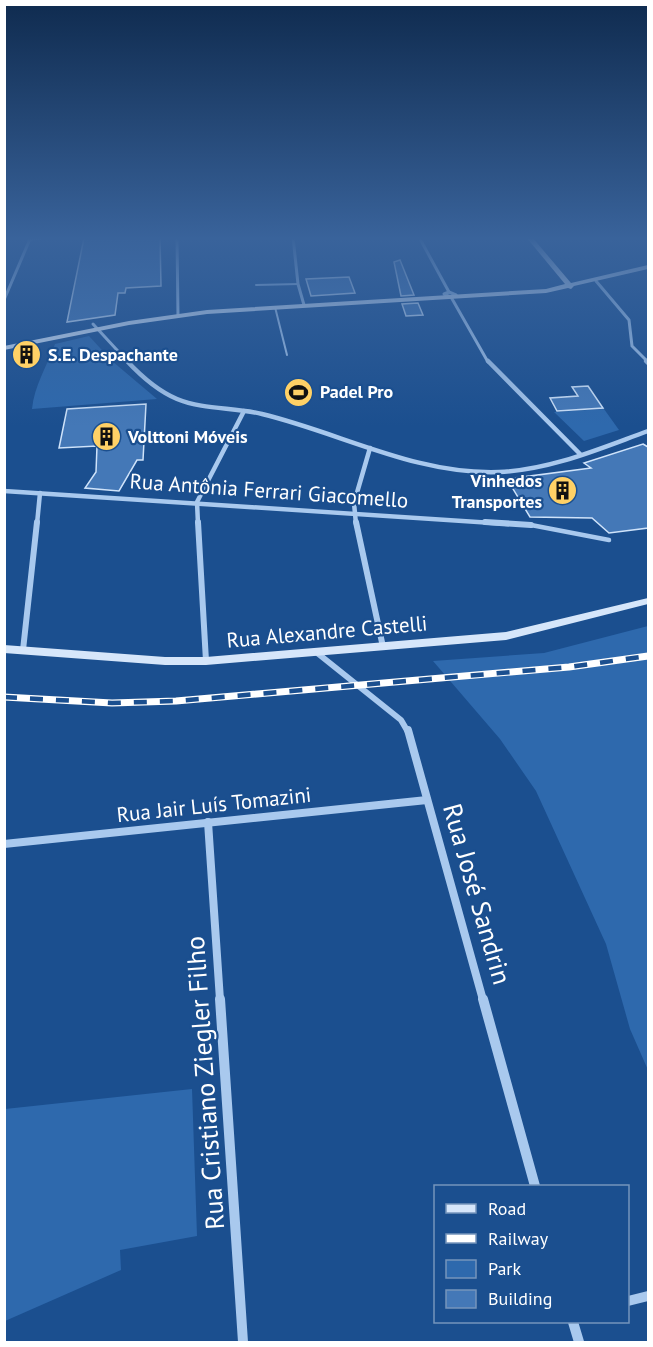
<svg xmlns="http://www.w3.org/2000/svg" width="653" height="1347" font-family="'PT Sans',sans-serif">
<style>
.green{fill:#2e69ad}
.building{fill:#4478b7;stroke:#cfe3fa;stroke-width:1.5}
.lines{fill:none;stroke-linecap:round;stroke-linejoin:round}
.lane-far1{stroke:#a9c9ee;stroke-width:2}
.lane{stroke:#a9c9ee;stroke-width:4.5}
.street-far4{stroke:#a9c9ee;stroke-width:3}
.street-far3{stroke:#a9c9ee;stroke-width:4.5}
.street-far2{stroke:#a9c9ee;stroke-width:6}
.street-far1{stroke:#a9c9ee;stroke-width:8}
.street{stroke:#a9c9ee;stroke-width:10}
.secondary{fill:#d6e6fa;fill-rule:evenodd}
.rail-casing{stroke:#fff;stroke-width:7}
.rail{stroke:#1b4f8f;stroke-width:4.5;stroke-dasharray:13;stroke-linecap:butt}
.labels{text-anchor:middle;stroke-width:4.5;stroke-linejoin:round;paint-order:stroke}
.far-poi-label{font-size:18px;font-weight:bold;fill:#fff;stroke:#1b4f8f;text-anchor:start}
.street-label{font-size:21px;fill:#fff;stroke:#1b4f8f}
.near-street-label{font-size:26px;fill:#fff;stroke:#1b4f8f}
</style>
<rect width="100%" height="100%" fill="#1b4f8f"/>
<!-- green -->
<g class="green">
<path d="M89,336L112,361L157,399L32,409C34,386 47,366 55,344Z"/>
<path d="M604,409L619,430L584,441L554,412Z"/>
<path d="M648,626V1070L630,1029L606,944L536,791L500,739L433,661L544,653Z"/>
<path d="M192,1089L197,1236L120,1250L121,1270L5,1321V1109Z"/>
</g>
<!-- building -->
<g class="building">
<path d="M160,237L161,286L126,288L125,293H118L115,315L67,322L84,238Z"/>
<path d="M400,260L414,295L401,296L394,262Z"/>
<path d="M349,277L355,293L311,296L306,279Z"/>
<path d="M418,303L423,315L406,316L402,304Z"/>
<path d="M588,386L603,408L557,411L550,398L578,396L572,387Z"/>
<path d="M146,404L143,460H137L119,491L85,488L96,472L97,446L59,448L67,409Z"/>
<path d="M643,444L648,447V528L609,533L592,518L530,517L507,479L591,468L584,463Z"/>
</g>
<g class="lines">
<!-- lane-far1 -->
<g class="lane-far1">
<path d="M256,285L298,284"/>
<path d="M275,307L287,355"/>
</g>
<!-- lane -->
<path class="lane" d="M531,525L609,540"/>
<!-- street-far4 -->
<g class="street-far4">
<path d="M177,237L178,316"/>
<path d="M293,237L298,284L304,305"/>
<path d="M419,237L449,292L456,295L451,297"/>
<path d="M596,281L629,320L632,346L648,362"/>
<path d="M449,292L444,294L451,297L488,362"/>
<path d="M4,300L30,239L63,237"/>
<path d="M93,324L128,362"/>
</g>
<!-- street-far3 -->
<g class="street-far3">
<path d="M127,361C141,376 158,391 177,399C204,410 234,407 262,414C341,433 416,475 499,472C551,470 601,448 648,431"/>
<path d="M488,361L580,454"/>
<path d="M646,361L648,363"/>
<path d="M4,491L508,524"/>
<path d="M37,524L40,493"/>
<path d="M198,524L197,502L244,411"/>
<path d="M356,524L354,503L370,448"/>
</g>
<!-- street-far2 -->
<g class="street-far2">
<path d="M198,522L206,661"/>
<path d="M356,522L383,647"/>
<path d="M485,522L531,525"/>
<path d="M23,650L37,522"/>
<path d="M316,652L401,720L408,732"/>
</g>
<!-- street-far1 -->
<g class="street-far1">
<path d="M408,730L483,1000"/>
<path d="M208,822L220,1000"/>
<path d="M4,844L427,800"/>
</g>
<!-- street -->
<g class="street">
<path d="M220,999L243,1342"/>
<path d="M483,999L535,1186"/>
<path d="M628,1301L648,1296"/>
<path d="M573,1322L579,1342"/>
</g>
<!-- secondary -->
<g class="secondary">
<path d="M526,237H532L571,283L648,265V269L574,286L571,289L568,288L546,293L207,314L129,325L4,350V346L129,321L207,310L546,289L565,284Z"/>
<path d="M648,598V604L506,640L206,665H165L4,653V645L165,657H206L506,632Z"/>
</g>
<defs>
<path id="rail" d="M4,697L112,703L176,701L569,667L648,656"/>
</defs>
<!-- rail casing -->
<use href="#rail" class="rail-casing"/>
<!-- rail -->
<use href="#rail" class="rail"/>
</g>
<!-- sky -->
<linearGradient id="sky" x2="0" y2="1"><stop stop-color="#0f2b4f"/><stop offset="0.56" stop-color="#39639b"/><stop offset="1" stop-color="#39639b" stop-opacity="0"/></linearGradient>
<rect width="653" height="426" fill="url(#sky)"/>
<!-- icons -->
<defs>
<symbol id="building-disc" viewBox="-11 -11 22 22"><circle r="9.5" fill="#ffd166" stroke="#1b4f8f"/><path d="M-4-6H4V6H1V3H-1V6H-4ZM-2.5-4.3h1.7v1.8h-1.7ZM.8-4.3h1.7v1.8H.8ZM-2.5-1h1.7V.8h-1.7ZM.8-1h1.7V.8H.8Z" fill="#111"/></symbol>
<symbol id="stadium-disc" viewBox="-11 -11 22 22"><circle r="9.5" fill="#ffd166" stroke="#1b4f8f"/><path d="M0-5a6.5 5 0 1 0 0 10a6.5 5 0 1 0 0-10ZM-3.5-1.8h7v3.6h-7Z" fill="#111"/></symbol>
</defs>
<g fill-rule="evenodd">
<use href="#building-disc" x="10" y="338" width="33" height="33"/>
<use href="#stadium-disc" x="282" y="376" width="33" height="33"/>
<use href="#building-disc" x="90" y="420" width="33" height="33"/>
<use href="#building-disc" x="546" y="474" width="33" height="33"/>
</g>
<g class="labels">
<!-- far-poi labels -->
<g class="far-poi-label">
<text x="48" y="361">S.E. Despachante</text>
<text x="320" y="398">Padel Pro</text>
<text x="128" y="443">Volttoni Móveis</text>
<text x="542" y="487" text-anchor="end">Vinhedos<tspan x="542" dy="21">Transportes</tspan></text>
</g>
<!-- street labels -->
<g class="street-label">
<text transform="translate(269 491) rotate(4)" y="7">Rua Antônia Ferrari Giacomello</text>
<text transform="translate(327 632) rotate(-5)" y="7">Rua Alexandre Castelli</text>
<text transform="translate(214 805) rotate(-6)" y="7">Rua Jair Luís Tomazini</text>
</g>
<!-- near-street labels -->
<g class="near-street-label">
<text transform="translate(477 894) rotate(74)" y="9">Rua José Sandrin</text>
<text transform="translate(205 1083) rotate(-94)" y="9">Rua Cristiano Ziegler Filho</text>
</g>
</g>
<!-- border -->
<rect width="653" height="1347" fill="none" stroke="#ffffff" stroke-width="12"/>
<!-- legend -->
<rect x="434" y="1185" width="195" height="138" fill="#1b4f8f" stroke="#7695bc" stroke-width="1.5"/>
<rect x="446" y="1204" width="30" height="9" fill="#d6e6fa" stroke="#7695bc" stroke-width="1.5"/>
<text x="488" y="1215" font-size="18" fill="#ffffff">Road</text>
<rect x="446" y="1234" width="30" height="9" fill="#ffffff" stroke="#7695bc" stroke-width="1.5"/>
<text x="488" y="1245" font-size="18" fill="#ffffff">Railway</text>
<rect x="446" y="1260" width="30" height="18" fill="#2e69ad" stroke="#7695bc" stroke-width="1.5"/>
<text x="488" y="1275" font-size="18" fill="#ffffff">Park</text>
<rect x="446" y="1290" width="30" height="18" fill="#4478b7" stroke="#7695bc" stroke-width="1.5"/>
<text x="488" y="1305" font-size="18" fill="#ffffff">Building</text>
</svg>
